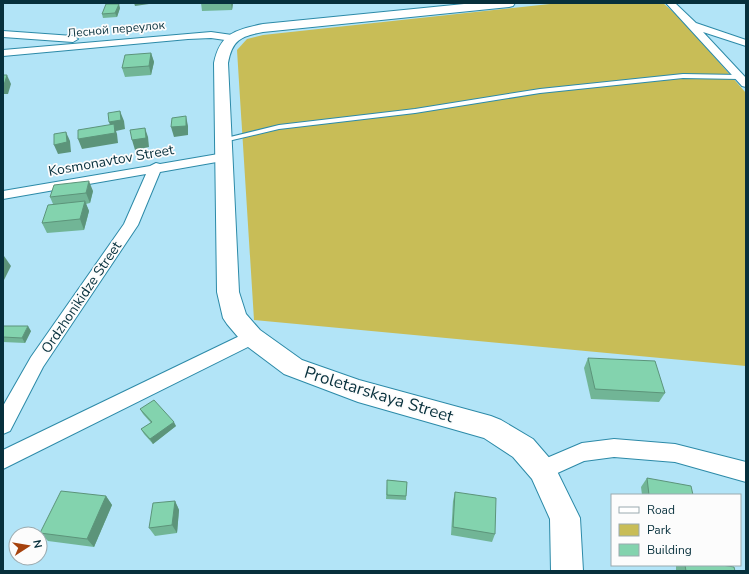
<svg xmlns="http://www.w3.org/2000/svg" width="749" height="574" font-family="'Nunito Sans',sans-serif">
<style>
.green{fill:#c8bd57}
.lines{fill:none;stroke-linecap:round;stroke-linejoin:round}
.lane-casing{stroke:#2c8aa8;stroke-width:2}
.street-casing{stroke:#2c8aa8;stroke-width:2}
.secondary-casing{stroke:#2c8aa8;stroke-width:2}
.lane{fill:#fff;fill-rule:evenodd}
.street{fill:#fff;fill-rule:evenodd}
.secondary{fill:#fff;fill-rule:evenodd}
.wall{fill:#71b596}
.shaded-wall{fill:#5c947a}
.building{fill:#83d3ae;stroke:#5c947a}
.labels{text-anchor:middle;stroke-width:3.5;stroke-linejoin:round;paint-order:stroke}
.far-street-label{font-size:12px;fill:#07303c;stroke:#fcfcfc}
.street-label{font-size:14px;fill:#07303c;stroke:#fcfcfc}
.near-street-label{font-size:17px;fill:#07303c;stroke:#fcfcfc}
</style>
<rect width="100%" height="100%" fill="#b2e4f7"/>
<!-- green -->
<path class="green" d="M559,3H663L681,19L746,93V366L254,320L237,50L247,39L263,35Z"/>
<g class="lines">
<defs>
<path id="lane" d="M683,74L739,75L742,77L739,79L683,78L540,93L415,113L279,129L224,142L221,140L222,139L279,125L415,109L540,89Z"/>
<g id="street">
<path d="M666,3H675L696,23L746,40V46L703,32L746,78V87L742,86Z"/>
<path d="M3,31L73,36L78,39L73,42L3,37Z"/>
<path d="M211,32L232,35L237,38L232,41L211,38L188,39L3,56V50Z"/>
<path d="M224,153L228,154L230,157L228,160L160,172L138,225L43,367L10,431L3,434V406L31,357L124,224L146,174L3,199V191L150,166L156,163L160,164Z"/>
<path d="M252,330L258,332L261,337L258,342L3,469V450Z"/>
<path d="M614,439L675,444L746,462V482L675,462L614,457L584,461L542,480L535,477L532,470L535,463L582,443Z"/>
</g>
<path id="secondary" d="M474,3H515L513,6L509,7L263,32C241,36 232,40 228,63L239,292L246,314L260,330L302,360L359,380L491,416L501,420L533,439L552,461L580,518L583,571H551L550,519L532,479L513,457L484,438L358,402L284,374L244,344L227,324L223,318L217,292L214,63C220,33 236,30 263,24Z"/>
</defs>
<!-- lane casing -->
<use href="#lane" class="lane-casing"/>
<!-- street casing -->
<use href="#street" class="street-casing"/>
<!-- secondary casing -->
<use href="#secondary" class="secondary-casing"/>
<!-- lane -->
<use href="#lane" class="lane"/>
<!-- street -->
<use href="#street" class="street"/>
<!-- secondary -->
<use href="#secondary" class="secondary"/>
</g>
<!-- wall -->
<g class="wall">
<path d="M201,3H233L232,10L202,11Z"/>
<path d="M242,3H271V4H243Z"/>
<path d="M120,8L117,17L103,18L102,14Z"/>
<path d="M151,53L154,62L151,75L125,77L122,68Z"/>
<path d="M93,191L90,203L86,204L89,211L84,230L47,233L42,223L53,204L50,197Z"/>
<path d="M3,326L31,331L25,343L3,342Z"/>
<path d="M588,358L665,393L659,402L591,399L584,368Z"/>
<path d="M140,409L176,426L153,444L144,434L141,429L151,423L143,414Z"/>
<path d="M647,478L693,495H642L641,487Z"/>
<path d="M387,480L407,482L406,500L386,499Z"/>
<path d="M455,492L495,534L492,542L451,535L453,501Z"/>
<path d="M106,496L112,505L94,547L48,541L40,533Z"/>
<path d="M175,501L179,510L177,533L155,536L149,528Z"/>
<path d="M676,565H722L735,571H676Z"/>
</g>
<!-- shaded-wall -->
<g class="shaded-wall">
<path d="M134,3H149V4L135,6Z"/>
<path d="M231,3H233L232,10Z"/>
<path d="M119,4L120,8L117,17L115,13Z"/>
<path d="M151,53L154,62L151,75L149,66Z"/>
<path d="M7,75L11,84L8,94H3V85Z"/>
<path d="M120,111L124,121L125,129L116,131L117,134L118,143L82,149L78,139L112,131L109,122Z"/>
<path d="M186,116L188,126V135L174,137L171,127Z"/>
<path d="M145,128L148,137L149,147L135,150L132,140Z"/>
<path d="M66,132L70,141L71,152L58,154L54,145Z"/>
<path d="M89,181L93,191L90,203L86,193Z"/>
<path d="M85,201L89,211L84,230L80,219Z"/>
<path d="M4,256L11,266L4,280L3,278V259Z"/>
<path d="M28,326L31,331L25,343L22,338Z"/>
<path d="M174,422L176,426L153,444L150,439Z"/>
<path d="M106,496L112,505L94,547L87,539Z"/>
<path d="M175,501L179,510L177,533L172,525Z"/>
</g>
<!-- building -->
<g class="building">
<path d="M106,4H119L115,13L102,14Z"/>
<path d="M151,53L149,66L122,68L125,55Z"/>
<path d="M3,75H7L4,85H3Z"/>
<path d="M120,111L121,120L109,122L108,113Z"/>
<path d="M186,116V126L171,127L172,118Z"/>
<path d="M114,124L115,133L78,139V130Z"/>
<path d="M145,128L146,138L132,140L130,130Z"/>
<path d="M66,132L67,142L54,145V134Z"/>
<path d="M89,181L86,193L50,197L54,185Z"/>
<path d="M85,201L80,219L42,223L48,205Z"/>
<path d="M3,326H28L22,338L3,337Z"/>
<path d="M588,358L655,361L665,393L595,389Z"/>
<path d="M154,400L174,422L150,439L141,429L152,422L140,409Z"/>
<path d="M647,478L691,486L693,495H649Z"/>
<path d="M387,480L407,482L406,496L387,495Z"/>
<path d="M61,491L106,496L87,539L40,533Z"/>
<path d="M455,492L496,498L495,534L453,527Z"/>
<path d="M175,501L172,525L149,528L153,503Z"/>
<path d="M685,565H722L734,567L735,571H686Z"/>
</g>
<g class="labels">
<!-- far-street labels -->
<g class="far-street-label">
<text transform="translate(116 29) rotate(-5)" y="4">Лесной переулок</text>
</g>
<!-- street labels -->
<g class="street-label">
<text transform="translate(111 160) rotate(-10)" y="5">Kosmonavtov Street</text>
<text transform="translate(81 297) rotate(-56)" y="5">Ordzhonikidze Street</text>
</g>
<!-- near-street labels -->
<g class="near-street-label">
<text transform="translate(379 394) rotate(17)" y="6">Proletarskaya Street</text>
</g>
</g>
<!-- border -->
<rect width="749" height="574" fill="none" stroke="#07303c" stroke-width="8"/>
<!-- legend -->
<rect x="611" y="494" width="130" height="72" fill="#fcfcfc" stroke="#9aaaaf"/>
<rect x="619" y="507" width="20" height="6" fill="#ffffff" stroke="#9aaaaf"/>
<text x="647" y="514" font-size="12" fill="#07303c">Road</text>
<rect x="619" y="524" width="20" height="12" fill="#c8bd57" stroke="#9aaaaf"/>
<text x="647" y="534" font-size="12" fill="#07303c">Park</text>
<rect x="619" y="544" width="20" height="12" fill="#83d3ae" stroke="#9aaaaf"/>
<text x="647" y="554" font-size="12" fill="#07303c">Building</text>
<!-- north arrow -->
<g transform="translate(28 546) rotate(78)"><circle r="19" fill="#fcfcfc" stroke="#9aaaaf"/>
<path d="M0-3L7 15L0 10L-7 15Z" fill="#a6420d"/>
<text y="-6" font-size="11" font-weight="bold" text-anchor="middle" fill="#07303c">N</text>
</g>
</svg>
